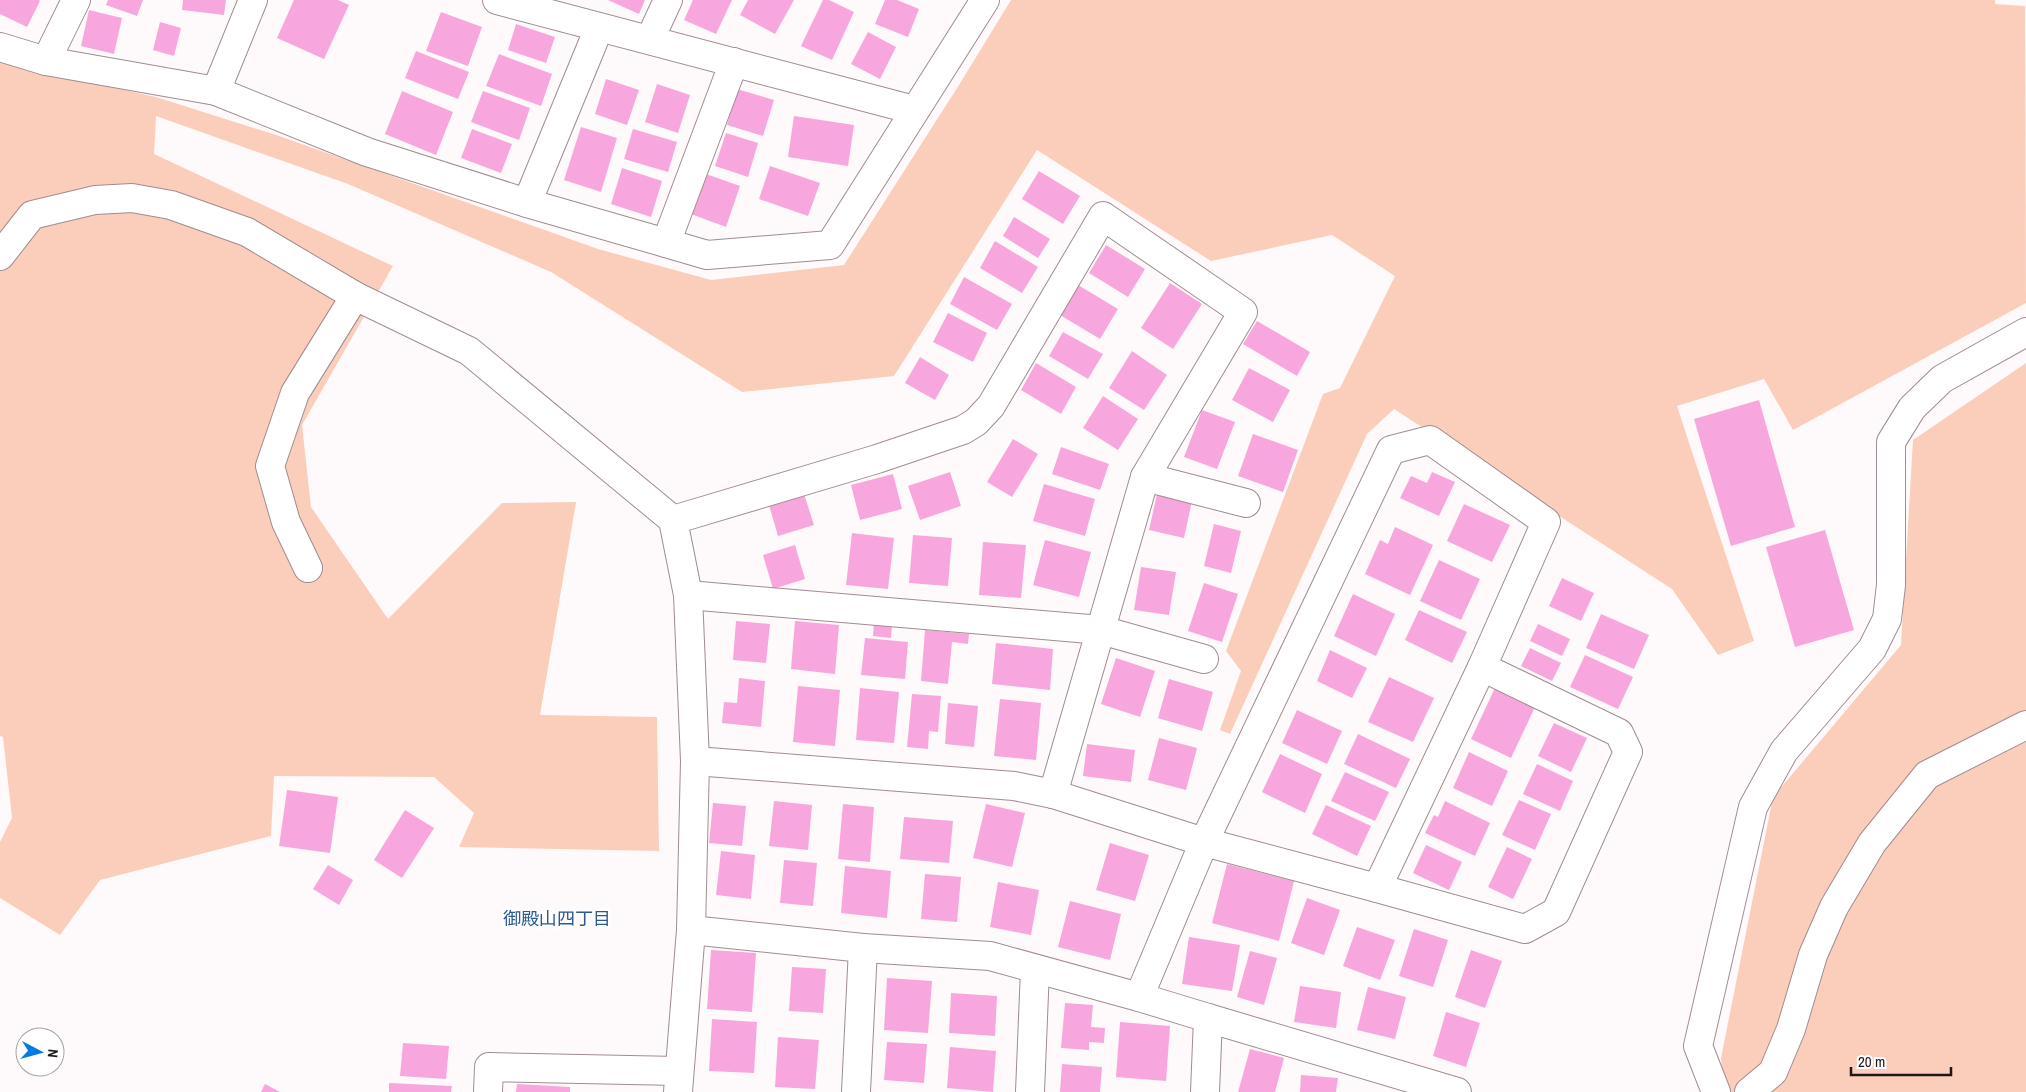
<svg xmlns="http://www.w3.org/2000/svg" width="2026" height="1092" font-family="'Archivo Narrow','Noto Sans JP',sans-serif">
<style>
.green{fill:#facebb}
.building{fill:#f7a7dd}
.lines{fill:none;stroke-linecap:round;stroke-linejoin:round}
.street-casing{stroke:#a08c91;stroke-width:30}
.street{stroke:#fff;stroke-width:28}
.labels{text-anchor:middle;stroke-width:5;stroke-linejoin:round;paint-order:stroke}
.neighbourhood-label{font-size:18px;fill:#2a5a8e;stroke:#fff}
</style>
<rect width="100%" height="100%" fill="#fefafb"/>
<!-- green -->
<g class="green">
<path d="M1011,0H1995V4L2025,6L2026,303L1793,430L1764,379L1677,406L1754,641L1718,655L1672,589L1394,409L1367,434L1230,734L1220,730L1241,671L1226,651L1323,394L1340,388L1395,276L1332,235L1211,261L1037,150L894,376L742,392L551,272L348,184L156,116L154,154L393,266L302,425L311,507L388,619L502,503L576,502L540,715L657,717L659,851L459,847L474,813L434,777L274,776L271,836L100,880L60,935L0,898V842L12,818L3,737L0,736V63L156,97L279,136L598,249L711,280L844,265L959,85Z"/>
<path d="M2026,363V1092H1724L1721,1058L1773,797L1901,645L1913,440Z"/>
</g>
<!-- building -->
<g class="building">
<path d="M0,0H39L40,1L27,27L0,14Z"/>
<path d="M108,0H143L137,16L106,5Z"/>
<path d="M183,0H226L224,15L182,10Z"/>
<path d="M294,0H338L349,5L324,59L277,38Z"/>
<path d="M608,0H645L639,14Z"/>
<path d="M693,0H732L716,34L684,20Z"/>
<path d="M748,0H794L775,34L740,15Z"/>
<path d="M823,0H829L854,12L832,60L801,46Z"/>
<path d="M885,0H897L919,9L908,37L875,24Z"/>
<path d="M89,10L122,18L114,54L81,46Z"/>
<path d="M441,12L482,27L468,66L426,51Z"/>
<path d="M160,22L181,28L174,56L153,50Z"/>
<path d="M516,24L555,37L546,63L508,50Z"/>
<path d="M868,32L896,47L880,79L851,64Z"/>
<path d="M416,51L469,72L458,99L405,78Z"/>
<path d="M499,54L552,74L541,106L486,86Z"/>
<path d="M606,79L639,90L627,125L595,114Z"/>
<path d="M657,84L690,95L678,133L645,122Z"/>
<path d="M737,89L774,100L763,136L727,125Z"/>
<path d="M402,91L453,112L436,155L385,134Z"/>
<path d="M483,91L530,108L519,140L471,122Z"/>
<path d="M794,116L854,125L848,166L788,157Z"/>
<path d="M581,127L617,138L601,192L564,180Z"/>
<path d="M472,129L512,144L501,173L461,158Z"/>
<path d="M633,129L677,142L668,172L624,159Z"/>
<path d="M726,133L758,143L748,177L715,166Z"/>
<path d="M770,166L820,183L808,216L759,199Z"/>
<path d="M622,168L662,181L651,217L611,204Z"/>
<path d="M1039,171L1080,196L1063,224L1022,199Z"/>
<path d="M706,174L740,186L726,227L691,214Z"/>
<path d="M1014,217L1050,239L1038,258L1003,236Z"/>
<path d="M995,241L1038,267L1022,293L980,268Z"/>
<path d="M1106,245L1145,269L1128,297L1089,273Z"/>
<path d="M964,277L1012,304L997,330L950,304Z"/>
<path d="M1170,283L1202,304L1173,349L1141,328Z"/>
<path d="M1078,285L1118,309L1100,339L1060,315Z"/>
<path d="M948,313L987,333L973,362L933,342Z"/>
<path d="M1257,321L1310,352L1297,376L1243,344Z"/>
<path d="M1063,332L1103,354L1088,379L1049,356Z"/>
<path d="M1132,351L1167,375L1144,410L1109,388Z"/>
<path d="M920,357L949,375L935,400L905,383Z"/>
<path d="M1036,363L1076,387L1061,414L1021,390Z"/>
<path d="M1249,368L1290,390L1273,422L1232,400Z"/>
<path d="M1103,396L1138,419L1118,450L1083,428Z"/>
<path d="M1759,400L1795,527L1731,546L1694,419Z"/>
<path d="M1202,410L1235,422L1217,469L1184,457Z"/>
<path d="M1253,434L1298,450L1283,492L1238,476Z"/>
<path d="M1013,439L1038,454L1012,497L987,482Z"/>
<path d="M1061,447L1109,464L1100,490L1052,474Z"/>
<path d="M950,472L961,506L920,520L908,486Z"/>
<path d="M1432,472L1455,482L1439,516L1400,498L1411,476L1427,483Z"/>
<path d="M893,474L902,509L860,520L851,485Z"/>
<path d="M1044,484L1095,499L1085,536L1033,521Z"/>
<path d="M804,494L814,525L778,536L769,505Z"/>
<path d="M1157,494L1192,501L1184,538L1149,530Z"/>
<path d="M1464,504L1510,525L1492,562L1447,541Z"/>
<path d="M1214,524L1241,531L1231,573L1204,566Z"/>
<path d="M1395,527L1433,545L1410,595L1365,574L1380,540L1388,544Z"/>
<path d="M1825,530L1854,630L1795,647L1766,547Z"/>
<path d="M852,533L894,538L888,589L846,585Z"/>
<path d="M913,535L952,538L948,586L909,583Z"/>
<path d="M1045,540L1091,552L1079,597L1033,585Z"/>
<path d="M983,542L1026,545L1021,598L979,595Z"/>
<path d="M795,545L805,579L773,589L763,555Z"/>
<path d="M1439,560L1480,579L1461,620L1420,601Z"/>
<path d="M1141,567L1176,572L1169,615L1134,610Z"/>
<path d="M1562,578L1594,593L1581,621L1549,606Z"/>
<path d="M1204,583L1238,594L1222,642L1188,631Z"/>
<path d="M1353,594L1395,614L1376,656L1334,636Z"/>
<path d="M1419,610L1467,632L1452,663L1405,640Z"/>
<path d="M1601,614L1649,635L1634,669L1586,648Z"/>
<path d="M736,621L770,624L766,663L733,660Z"/>
<path d="M795,621L839,625L835,674L791,669Z"/>
<path d="M874,622L892,624L891,638L873,636Z"/>
<path d="M1538,624L1570,639L1562,656L1530,641Z"/>
<path d="M925,630L969,634L968,644L952,642L948,684L921,681Z"/>
<path d="M865,638L908,642L905,679L861,675Z"/>
<path d="M996,643L1053,649L1050,690L992,684Z"/>
<path d="M1530,648L1561,663L1552,681L1521,666Z"/>
<path d="M1330,650L1367,668L1352,698L1317,681Z"/>
<path d="M1585,655L1633,677L1618,709L1570,687Z"/>
<path d="M1116,658L1155,671L1140,717L1101,704Z"/>
<path d="M1389,677L1434,698L1413,742L1368,722Z"/>
<path d="M739,678L765,681L761,727L722,723L724,702L737,703Z"/>
<path d="M1169,679L1213,692L1202,731L1158,718Z"/>
<path d="M798,686L840,690L835,746L793,742Z"/>
<path d="M860,688L899,692L894,743L856,740Z"/>
<path d="M1495,688L1535,707L1511,758L1471,739Z"/>
<path d="M912,694L941,696L938,732L929,731L928,749L907,747Z"/>
<path d="M1000,699L1041,703L1036,760L994,756Z"/>
<path d="M948,703L978,706L974,747L945,744Z"/>
<path d="M1297,710L1342,731L1327,764L1282,743Z"/>
<path d="M1554,723L1587,738L1571,772L1538,756Z"/>
<path d="M1358,734L1410,759L1396,788L1344,764Z"/>
<path d="M1159,738L1197,748L1186,790L1148,780Z"/>
<path d="M1087,744L1135,750L1131,782L1083,776Z"/>
<path d="M1469,752L1508,771L1492,806L1453,788Z"/>
<path d="M1280,754L1322,774L1305,813L1262,792Z"/>
<path d="M1537,764L1573,781L1560,811L1523,794Z"/>
<path d="M1345,772L1389,792L1375,821L1331,801Z"/>
<path d="M287,790L338,797L330,853L279,846Z"/>
<path d="M1519,800L1551,814L1535,850L1502,835Z"/>
<path d="M774,801L812,805L808,850L769,846Z"/>
<path d="M1445,801L1490,823L1475,856L1425,833L1434,815L1438,817Z"/>
<path d="M713,803L746,806L742,846L709,843Z"/>
<path d="M843,804L874,807L870,862L838,859Z"/>
<path d="M986,804L1025,813L1012,867L973,858Z"/>
<path d="M1326,805L1371,826L1357,856L1312,834Z"/>
<path d="M405,810L434,828L402,878L374,860Z"/>
<path d="M904,817L953,821L949,863L900,859Z"/>
<path d="M1110,843L1149,855L1135,901L1096,890Z"/>
<path d="M1426,845L1462,862L1449,890L1413,873Z"/>
<path d="M1507,847L1532,859L1513,899L1488,887Z"/>
<path d="M721,851L755,855L751,899L716,895Z"/>
<path d="M784,860L817,863L813,906L780,903Z"/>
<path d="M1227,864L1294,881L1279,941L1212,923Z"/>
<path d="M328,865L353,880L339,905L313,889Z"/>
<path d="M845,866L891,871L887,918L841,913Z"/>
<path d="M925,874L961,877L957,922L921,919Z"/>
<path d="M998,882L1039,890L1031,935L990,927Z"/>
<path d="M1307,898L1340,910L1324,955L1291,943Z"/>
<path d="M1070,901L1121,914L1110,960L1058,947Z"/>
<path d="M1357,927L1395,940L1380,980L1343,966Z"/>
<path d="M1414,929L1448,940L1433,987L1399,976Z"/>
<path d="M1189,937L1240,945L1232,991L1182,984Z"/>
<path d="M711,950L756,953L752,1012L707,1009Z"/>
<path d="M1471,950L1502,961L1485,1008L1455,997Z"/>
<path d="M1250,951L1277,958L1264,1005L1237,997Z"/>
<path d="M792,967L826,969L823,1013L789,1011Z"/>
<path d="M887,978L932,981L928,1033L884,1030Z"/>
<path d="M1300,986L1341,992L1336,1028L1294,1022Z"/>
<path d="M1368,987L1406,997L1395,1039L1357,1030Z"/>
<path d="M951,993L997,996L995,1036L949,1033Z"/>
<path d="M1065,1003L1093,1005L1091,1027L1105,1028L1104,1043L1089,1042V1050L1061,1048Z"/>
<path d="M1446,1012L1480,1023L1466,1067L1433,1056Z"/>
<path d="M712,1019L757,1022L754,1073L709,1071Z"/>
<path d="M1120,1022L1170,1026L1166,1081L1116,1077Z"/>
<path d="M778,1037L819,1040L815,1089L775,1087Z"/>
<path d="M887,1042L927,1044L924,1083L884,1080Z"/>
<path d="M403,1043L449,1046L446,1079L400,1076Z"/>
<path d="M950,1047L996,1051L993,1092L947,1088Z"/>
<path d="M1250,1049L1284,1058L1275,1092H1238Z"/>
<path d="M1062,1064L1102,1067L1100,1092H1060Z"/>
<path d="M1301,1075L1338,1078L1336,1092H1300Z"/>
<path d="M389,1083L452,1086L451,1092H389Z"/>
<path d="M265,1084L280,1092H261Z"/>
<path d="M517,1084L570,1087V1092H516Z"/>
</g>
<g class="lines">
<defs>
<g id="street">
<path d="M497,0L914,110"/>
<path d="M650,39L668,0"/>
<path d="M0,47L46,61L216,91L367,152L527,203L666,243L734,62"/>
<path d="M46,61L76,0"/>
<path d="M216,91L253,0"/>
<path d="M527,203L599,28"/>
<path d="M666,243L707,255L830,245L985,0"/>
<path d="M0,256L32,215L95,200L132,198L171,205L247,232L355,296L469,351L673,520L688,595L695,761L691,930L678,1092"/>
<path d="M1145,477L1246,503"/>
<path d="M673,520L877,459L963,430L976,422L991,406L1103,216L1243,312L1145,477L1053,794"/>
<path d="M308,568L286,522L270,466L295,393L355,296"/>
<path d="M688,595L1101,630L1204,659"/>
<path d="M695,761L1014,786L1053,794L1204,842L1377,888L1482,667L1546,522L1430,440L1391,450L1204,842L1139,997"/>
<path d="M1377,888L1525,929L1556,912L1628,752L1619,733L1482,667"/>
<path d="M691,930L863,948L990,956L1139,997L1208,1018L1205,1092"/>
<path d="M1208,1018L1457,1092"/>
<path d="M488,1092L489,1067L678,1071"/>
<path d="M856,1092L863,948"/>
<path d="M1030,1092L1035,969"/>
<path d="M1716,1092L1698,1046L1753,807L1784,751L1872,649L1887,619L1891,585V442L1912,408L1942,379L2026,332"/>
<path d="M1749,1092L1773,1072L1791,1029L1813,955L1834,907L1872,843L1927,775L2026,725"/>
</g>
</defs>
<!-- street casing -->
<use href="#street" class="street-casing"/>
<!-- street -->
<use href="#street" class="street"/>
</g>
<g class="labels">
<!-- neighbourhood labels -->
<g class="neighbourhood-label">
<text x="557" y="925">御殿山四丁目</text>
</g>
</g>
<!-- north arrow -->
<g transform="translate(40 1052) rotate(96)"><circle r="24" fill="#ffffff" stroke="#a5a2a3"/>
<path d="M0-4L9 19L0 12L-9 19Z" fill="#007ce3"/>
<text y="-8" font-size="14" font-weight="bold" text-anchor="middle" fill="#1e1618">N</text>
</g>
<!-- scale -->
<path d="M1851 1067v8h100v-8" fill="none" stroke="#1e1618" stroke-width="2.5"/>
<text x="1858" y="1067" font-size="15" fill="#1e1618" stroke="#ffffff" stroke-width="4" paint-order="stroke">20 m</text>
</svg>
